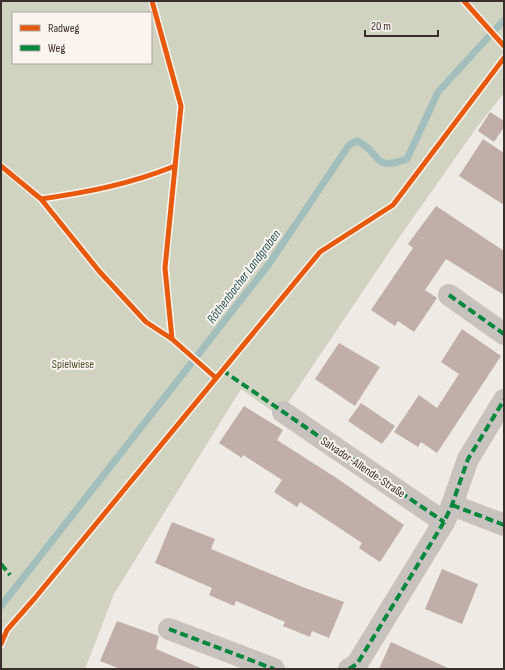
<svg xmlns="http://www.w3.org/2000/svg" width="505" height="670" font-family="'Sofia Sans Condensed',sans-serif">
<style>
.green{fill:#d1d3c1;fill-rule:evenodd}
.lines{fill:none;stroke-linecap:round;stroke-linejoin:round}
.stream{stroke:#a3bfbd;stroke-width:7}
.building{fill:#c1aea9}
.minor{stroke:#c8c2bf;stroke-width:22}
.quiet{stroke:#00873e;stroke-width:4;stroke-dasharray:8 4;stroke-linecap:butt}
.cycleway-casing{stroke:#faf4ef;stroke-width:8}
.cycleway{stroke:#e8590c;stroke-width:5}
.labels{text-anchor:middle;stroke-width:4;stroke-linejoin:round;paint-order:stroke}
.park-label{font-size:12px;fill:#4c5632;stroke:#faf4ef}
.street-label{font-size:12px;fill:#3a2f2c;stroke:#faf4ef}
.water-label{font-size:13px;font-style:italic;fill:#255857;stroke:#faf4ef}
</style>
<rect width="100%" height="100%" fill="#eeeae6"/>
<!-- green -->
<path class="green" d="M1,1H504V93L477,127L396,242L279,416L241,389L114,594L85,669H1ZM13,13H151V63H13Z"/>
<g class="lines">
<!-- stream -->
<path class="stream" d="M1,606L269,264L349,145L357,141C383,153 370,172 407,159L438,92L504,20"/>
</g>
<!-- building -->
<g class="building">
<path d="M490,112L504,121V127L494,142L478,131Z"/>
<path d="M483,139L504,153V205L459,176Z"/>
<path d="M436,206L504,251V295L446,259L425,290L437,298L414,332L398,321L395,326L371,310L413,248L408,244Z"/>
<path d="M462,329L501,356L437,453L421,442L418,447L394,432L419,395L437,408L459,374L441,362Z"/>
<path d="M339,343L380,367L355,406L315,379Z"/>
<path d="M361,403L395,426L382,444L348,421Z"/>
<path d="M244,406L283,430L277,440L338,479L404,525L380,562L359,548L362,543L300,502L297,507L274,492L282,480L243,455L242,458L219,443Z"/>
<path d="M172,522L215,539L211,549L300,586L344,602L329,638L312,631L310,637L283,626L285,622L236,601L234,606L209,595L212,588L155,563Z"/>
<path d="M442,569L478,584L462,624L425,609Z"/>
<path d="M117,621L159,636L156,649L203,669H120L100,661Z"/>
<path d="M391,642L450,669H379Z"/>
</g>
<g class="lines">
<!-- minor -->
<g class="minor">
<path d="M449,295L504,334"/>
<path d="M283,412L444,522"/>
<path d="M452,505L504,525"/>
<path d="M169,629L274,669"/>
<path d="M349,669L357,664L444,522L452,505L468,459L504,400"/>
</g>
<!-- quiet -->
<g class="quiet">
<path d="M449,295L504,334"/>
<path d="M222,370L444,522"/>
<path d="M452,505L504,525"/>
<path d="M1,564L10,575"/>
<path d="M169,629L274,669"/>
<path d="M349,669L357,664L444,522L452,505L468,459L504,400"/>
</g>
<defs>
<g id="cycleway">
<path d="M152,1L181,106L165,268L172,339"/>
<path d="M464,1L504,46"/>
<path d="M1,166L41,199L99,271L146,322L172,339L216,378"/>
<path d="M41,199C89,192 130,184 175,166"/>
<path d="M1,644L7,630L35,598L320,252L393,205L504,58"/>
</g>
</defs>
<!-- cycleway casing -->
<use href="#cycleway" class="cycleway-casing"/>
<!-- cycleway -->
<use href="#cycleway" class="cycleway"/>
</g>
<g class="labels">
<!-- park labels -->
<g class="park-label">
<text x="73" y="368">Spielwiese</text>
</g>
<!-- street labels -->
<g class="street-label">
<text transform="translate(363 467) rotate(34)" y="4">Salvador-Allende-Straße</text>
</g>
<!-- water labels -->
<g class="water-label">
<text transform="translate(243 276) rotate(-53)" y="5">Röthenbacher Landgraben</text>
</g>
</g>
<!-- border -->
<rect width="505" height="670" fill="none" stroke="#3a2f2c" stroke-width="4"/>
<!-- legend -->
<rect x="12" y="12" width="140" height="52" fill="#faf4ef" stroke="#ada5a1"/>
<rect x="20" y="25" width="20" height="6" fill="#e8590c" stroke="#ada5a1"/>
<text x="48" y="32" font-size="12" fill="#3a2f2c">Radweg</text>
<rect x="20" y="45" width="20" height="6" fill="#00873e" stroke="#ada5a1"/>
<text x="48" y="52" font-size="12" fill="#3a2f2c">Weg</text>
<!-- scale -->
<path d="M365 30v6h73v-6" fill="none" stroke="#3a2f2c" stroke-width="2"/>
<text x="371" y="30" font-size="12" fill="#3a2f2c" stroke="#faf4ef" stroke-width="3" paint-order="stroke">20 m</text>
</svg>
